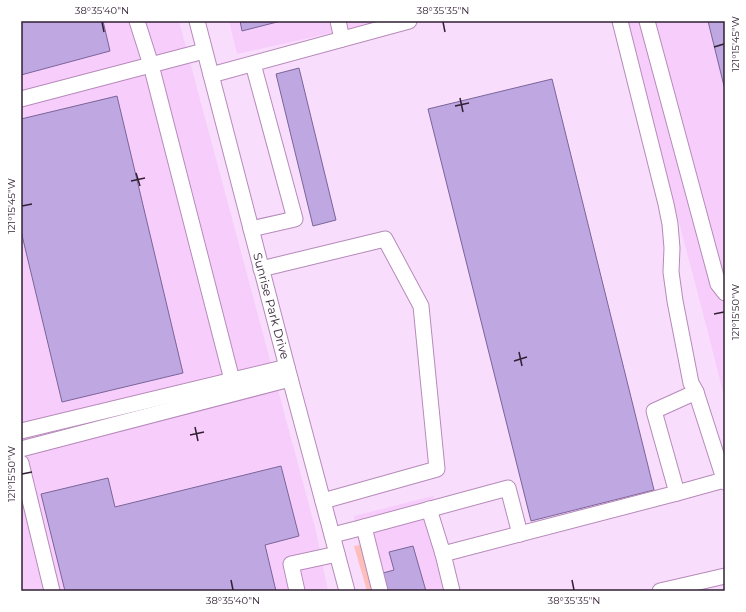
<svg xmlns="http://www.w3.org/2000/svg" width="746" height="612" font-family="Montserrat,sans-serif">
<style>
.built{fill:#f7cefb}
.green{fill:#febfba}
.building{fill:#bfa7e1;stroke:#7a6499}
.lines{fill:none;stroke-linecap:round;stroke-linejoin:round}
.minor-casing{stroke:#b68aba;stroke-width:17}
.minor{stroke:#fff;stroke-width:15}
.ticks{fill:none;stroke:#311f33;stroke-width:1.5}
.labels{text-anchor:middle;stroke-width:3;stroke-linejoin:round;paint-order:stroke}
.street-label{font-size:12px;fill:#311f33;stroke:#fff}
.neatline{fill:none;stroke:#311f33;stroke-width:1.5}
.ticks-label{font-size:10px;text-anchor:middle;fill:#311f33}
</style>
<rect width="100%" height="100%" fill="#f9ddfc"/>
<!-- built -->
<g class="built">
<path d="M21,21H179L316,531L328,591H21Z"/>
<path d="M229,21H385L237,54Z"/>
<path d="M626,21H725V401L706,325Z"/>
<path d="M433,496L456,591H372L357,537L354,516Z"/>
</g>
<!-- green -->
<path class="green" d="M360,545L373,591H367L354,546Z"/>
<!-- building -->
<g class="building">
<path d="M21,21H103L110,51L21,75Z"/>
<path d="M240,21H281L242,31Z"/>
<path d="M708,21H725V90Z"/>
<path d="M299,68L336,220L313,226L276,74Z"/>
<path d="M552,79L654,490L531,521L428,109Z"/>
<path d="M117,96L183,373L62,402L21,231V119Z"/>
<path d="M281,466L299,536L265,545L276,591H65L41,494L108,478L115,507Z"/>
<path d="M413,546L426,591H388L383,573L394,570L389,552Z"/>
</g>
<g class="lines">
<defs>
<g id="minor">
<path d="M137,21L151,65L232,380"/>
<path d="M197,21L287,367L347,591"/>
<path d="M338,21L342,39"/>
<path d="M620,21L666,204L670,224L672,248L671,272L675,301L691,383L696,392"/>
<path d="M647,21L718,284L725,293"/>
<path d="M211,75L409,21"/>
<path d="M21,99L204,51"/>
<path d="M251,229L295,219L253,64"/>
<path d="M261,269L385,239L421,306L437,469L323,501"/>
<path d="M21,431L287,367"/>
<path d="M21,449L290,379"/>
<path d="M21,463L52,591"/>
<path d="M724,480L677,493L654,411L696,392L725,482"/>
<path d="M429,509L443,554"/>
<path d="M364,527L508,488L520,534"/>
<path d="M333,535L364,527L380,591"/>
<path d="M297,591L291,564L337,554"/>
<path d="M452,591L443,554L677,493"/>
<path d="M660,591L725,576"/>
</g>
</defs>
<!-- minor casing -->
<use href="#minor" class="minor-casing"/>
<!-- minor -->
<use href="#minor" class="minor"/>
</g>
<!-- ticks -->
<path class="ticks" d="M102,22L104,32M443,22L445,32M714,47L724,44M460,98L463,112M455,106L469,103M136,173L140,186M131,181L145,178M22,206L32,204M714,314L724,312M519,352L522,366M514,361L527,357M195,427L198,441M190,435L204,432M22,474L32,472M231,580L233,590M572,580L574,590"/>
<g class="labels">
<!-- street labels -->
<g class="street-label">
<text transform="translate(271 306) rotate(75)" y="4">Sunrise Park Drive</text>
</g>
</g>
<!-- border -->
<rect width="746" height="612" fill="none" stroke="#ffffff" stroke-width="44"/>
<rect x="22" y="22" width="702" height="568" class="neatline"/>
<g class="ticks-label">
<text x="102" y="14">38°35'40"N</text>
<text x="443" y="14">38°35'35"N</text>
<text transform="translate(735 44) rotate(-90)" y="4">121°15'45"W</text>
<text transform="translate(11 206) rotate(-90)" y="4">121°15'45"W</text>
<text transform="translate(735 312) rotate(-90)" y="4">121°15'50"W</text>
<text transform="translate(11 474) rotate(-90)" y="4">121°15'50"W</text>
<text x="233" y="604">38°35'40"N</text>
<text x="574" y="604">38°35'35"N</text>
</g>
</svg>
